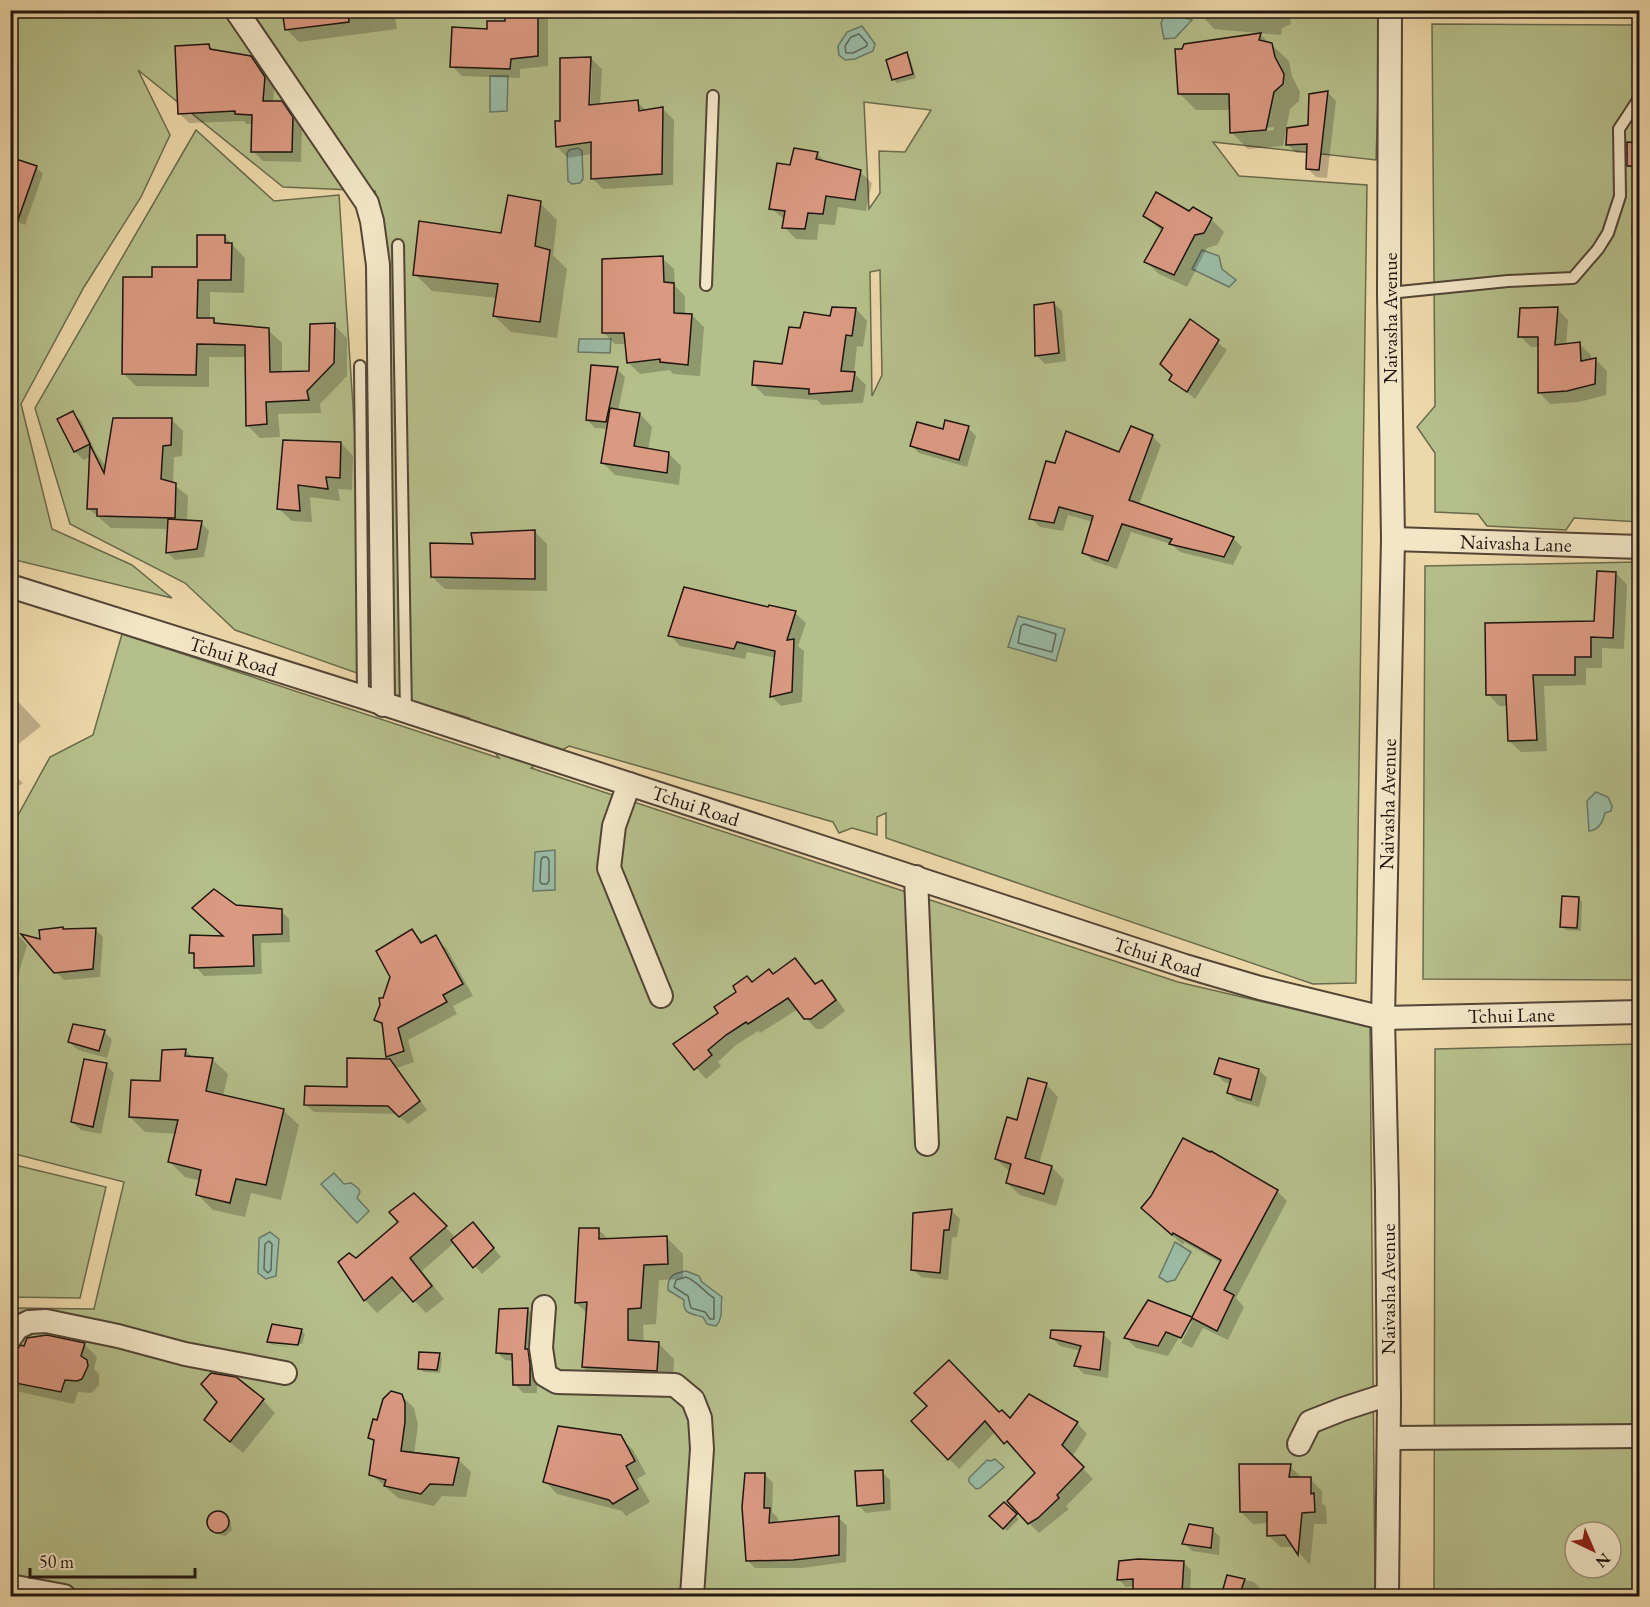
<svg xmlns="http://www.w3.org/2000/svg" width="1650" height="1607" font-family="'EB Garamond',serif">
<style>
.green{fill:#b5bf8a;stroke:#6a6a4c;stroke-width:1.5;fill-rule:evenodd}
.water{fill:#9abba4;stroke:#697868;stroke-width:1.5}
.shadow{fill:#0003;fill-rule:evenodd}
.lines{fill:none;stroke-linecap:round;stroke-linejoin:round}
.shore{stroke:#5c685a;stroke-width:1.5}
.building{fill:#da9981;stroke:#1f140f;stroke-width:1.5}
.service-casing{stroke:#524536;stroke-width:14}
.minor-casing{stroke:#524536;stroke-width:26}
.service{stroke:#f3e6c7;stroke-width:10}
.minor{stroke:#f3e6c7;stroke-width:22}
.labels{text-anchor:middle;stroke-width:4.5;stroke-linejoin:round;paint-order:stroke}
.street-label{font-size:20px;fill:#1f140f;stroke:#f3e6c7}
</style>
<rect width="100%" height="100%" fill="#edd8a9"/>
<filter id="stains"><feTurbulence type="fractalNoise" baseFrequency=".00333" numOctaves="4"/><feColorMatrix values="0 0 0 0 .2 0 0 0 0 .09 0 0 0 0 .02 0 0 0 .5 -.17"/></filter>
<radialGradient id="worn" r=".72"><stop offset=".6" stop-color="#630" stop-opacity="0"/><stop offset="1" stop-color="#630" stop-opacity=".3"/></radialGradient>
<!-- green -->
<g class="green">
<path d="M11,11H53L68,16L62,11H1381L1376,160L1213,142L1239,176L1367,185L1356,983L1313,984L886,838V813L877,817V835L852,828L839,833L833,822L569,746L531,768L1178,982L1370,1027L1375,1596H11V1308L94,1309L124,1182L11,1153V828L50,757L93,735L122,634L499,758L469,718L395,696L386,239L375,191L283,187L138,70L170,135L141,197L84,287L21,404L52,529L132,565L172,598L11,559ZM864,102L931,110L905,152L879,151L880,193L869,209ZM880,270L882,375L872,396L870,272Z"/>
<path d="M1432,24L1639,25L1632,235L1640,236L1639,522L1574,518L1566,530L1487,526L1478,514L1435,512V453L1417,427L1435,406Z"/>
<path d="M196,130L274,201L339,195L371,678L235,630L185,583L70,524L35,408Z"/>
<path d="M1639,562V980L1423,979L1425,566Z"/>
<path d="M1639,1044V1596H1434L1435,1049ZM1575,1532H1611V1568H1575Z"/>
<path d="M11,1164L106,1187L80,1298L11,1297Z"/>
</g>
<!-- water -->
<g class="water">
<path d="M1166,11H1181L1185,18L1192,20L1175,38L1164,39L1161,23Z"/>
<path d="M862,26L875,44L873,51L855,59L845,60L839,55L838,46L847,32Z"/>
<path d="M490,76H508L507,111L490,112Z"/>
<path d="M578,148L582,151L583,179L580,183L572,184L568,181L567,154L569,150Z"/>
<path d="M1202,250L1219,256L1222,269L1236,280L1229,287L1192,269Z"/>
<path d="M579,339H611L610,353L578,352Z"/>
<path d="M1018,616L1065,629L1056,661L1008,647Z"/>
<path d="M1596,792L1608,797L1612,806L1611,811L1605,813C1603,822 1599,830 1589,831L1587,801Z"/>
<path d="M555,850V890L533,891L535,852Z"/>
<path d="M334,1173L344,1184L351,1183L358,1188L360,1192L357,1198L369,1211L357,1223L321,1184Z"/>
<path d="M270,1232L279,1239L276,1276L266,1279L258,1273L259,1238Z"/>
<path d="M1175,1242L1191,1252L1175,1280L1167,1282L1159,1277Z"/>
<path d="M686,1271L699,1276L702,1282L722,1297C720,1306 724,1318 716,1326L707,1324L703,1317C692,1314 682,1314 684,1300L668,1290C667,1276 674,1273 686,1271Z"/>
<path d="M995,1459L1004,1467L980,1488L976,1489L969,1482V1478L987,1460L991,1461Z"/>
</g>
<!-- shadow -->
<g class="shadow">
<path d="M284,10H394L397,29L299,42L286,29Z"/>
<path d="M506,10H548V66L520,69V78L462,76L452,66L488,30L506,23Z"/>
<path d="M1197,10H1288L1291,24L1282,28L1281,35L1214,29Z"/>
<path d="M1260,34L1289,61L1292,76L1300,92L1299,101L1290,109L1283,146L1248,149L1231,132V110H1196L1179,93ZM1274,127V130L1246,133V130Z"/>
<path d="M209,46L215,52L250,57L261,68L274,88L273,103H281L291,113L302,129L301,162L263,161L253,151V124H246L244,121L189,123L179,113Z"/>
<path d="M907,54L910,58L916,78L897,83L894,80L888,61Z"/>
<path d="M591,58L602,69L600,106L637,102L647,111L663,109L674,120L673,185L603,189L592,178V154L568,158L557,147L561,122ZM589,68H592L590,113H587Z"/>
<path d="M1328,93L1336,101L1327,178L1316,177L1308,169V152L1296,153L1288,145L1309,126Z"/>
<path d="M1640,144V177L1629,166Z"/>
<path d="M817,153L827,164L860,172L872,183L866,211L838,207L835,225L819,224L817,240L796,239L784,227L785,220L771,208L791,167Z"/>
<path d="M17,161L37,168L43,174L25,225L10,219Z"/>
<path d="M540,203L557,220L553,255L567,269L557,338L511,332L494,316L497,298L432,291L415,274L502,234Z"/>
<path d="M1190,213L1211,219L1224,232L1217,245L1207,248L1187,287L1159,274L1146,262L1163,232L1145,216Z"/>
<path d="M225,237L245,258L244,293L210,292V320H213L219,325L268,330L282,343V373H310L334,325L347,338V376L320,404L321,413L278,414L280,437L260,438L247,425V357H209V387L136,386L123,373L154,278L198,269Z"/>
<path d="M662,258L674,269L675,286L685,296V315H692L704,327L700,376L673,374L670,370L640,374L628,362L626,344H615L603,332Z"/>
<path d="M1054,303L1062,311L1066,361L1045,364L1037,356Z"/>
<path d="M856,309L867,321L863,347L857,346L854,373L866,385L863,403L822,405L817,400L765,396L753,384L783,366L801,330Z"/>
<path d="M1557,309L1568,320L1566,345L1579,344L1591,355V361L1596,360L1607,371L1606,395L1579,402L1550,404L1539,392V347H1531L1520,336Z"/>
<path d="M1190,321L1227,350L1195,399L1171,379Z"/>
<path d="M617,369L625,377L618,411L640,414L652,427L648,450L668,453L681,466L679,485L615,475L602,462L608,429L595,428L587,420Z"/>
<path d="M73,413L81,421L96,453L107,468L171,419L183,431L182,456L174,457L173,484L188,496L187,522L201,523L209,531L204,557L175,560L167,552L169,529L111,528L88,508L91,456L84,460L75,452L59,420Z"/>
<path d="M968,428L976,436L967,467L919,453L911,445L944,431Z"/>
<path d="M1152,436L1161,445L1139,505L1233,538L1242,547L1233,565L1180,552L1171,544L1131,532L1117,569L1093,561L1084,552L1093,522L1068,515L1063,531L1040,527L1031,518L1056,465L1119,454Z"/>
<path d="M285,442L341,443L353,456L352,490L338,489L340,501L310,497L312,522L292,521L279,509Z"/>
<path d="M534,531L547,544V591L445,589L432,577L474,545Z"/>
<path d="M1637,566H1640V590L1633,584Z"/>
<path d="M1616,573L1627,585L1624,649L1602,648V668H1586V685L1544,686L1547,751L1521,752L1509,741L1508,706H1499L1488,694L1595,622Z"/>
<path d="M770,607L795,613L806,623L798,646L804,651L802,702L781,706L771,696L776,658L747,652L745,659L680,646L670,635L769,609Z"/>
<path d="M10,693L41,726L10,751Z"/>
<path d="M10,771L23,783L10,792Z"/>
<path d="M1579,898L1582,902L1581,931L1566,930L1562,927Z"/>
<path d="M281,911L289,919L290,942L261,943L262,974L204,976L196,967V958L191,953Z"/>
<path d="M95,929L103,937L100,977L64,980L56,972L42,942Z"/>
<path d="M412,931L424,943L435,937L447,949L473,996L453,1006L457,1014L408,1040L414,1062L397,1068L427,1110L408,1124L397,1114L314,1112L305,1104L348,1089L391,1061L387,1057L384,1028L376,1020Z"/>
<path d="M10,933L17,934L27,945L18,976L10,974Z"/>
<path d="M795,960L816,985L821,981L832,992L845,1011L822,1029H816L798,1009L760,1033L758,1031L736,1045L718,1062L721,1066L706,1079L675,1044L720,1013L752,984L773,976Z"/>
<path d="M104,1031L112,1040L107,1058L78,1050L69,1042Z"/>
<path d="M185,1050L193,1058L212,1059L228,1074L223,1096L283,1110L299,1125L281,1200L251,1193L245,1217L213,1210L197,1194L201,1181L185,1177L170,1162L176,1134L145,1132L130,1117L162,1083Z"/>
<path d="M106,1065L114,1073L101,1134L81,1130L72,1122Z"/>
<path d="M1259,1070L1267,1078L1259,1107L1237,1101L1228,1093L1231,1084L1224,1082L1216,1074Z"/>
<path d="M1046,1084L1058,1097L1039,1164L1052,1167L1064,1180L1056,1206L1020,1195L1007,1183L1010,1172L996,1159L1018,1122Z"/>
<path d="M1277,1191L1287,1201L1236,1298L1244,1307L1228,1340L1203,1328L1192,1348L1181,1343L1192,1322H1188L1168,1356L1136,1348L1126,1338L1148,1302L1193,1319L1221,1263L1184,1242L1183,1245L1153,1218Z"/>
<path d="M414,1195L456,1238L481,1232L501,1257L482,1274L455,1242L422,1271L444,1299L426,1313L404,1290L377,1313L365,1300L340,1263L356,1260L400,1222Z"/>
<path d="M952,1211L960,1219L957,1237L952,1238L948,1280L921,1277L913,1269L914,1214Z"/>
<path d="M599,1230L609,1240L667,1238L683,1254V1279L659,1280L656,1324L643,1325L644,1343H658L674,1359L673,1386L599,1383L583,1367L587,1313L576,1303Z"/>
<path d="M528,1310L536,1318L537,1393H523L515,1384L514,1361L505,1360L497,1352Z"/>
<path d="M301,1330L305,1334L302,1344L272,1341V1344L301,1348L273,1345L269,1342Z"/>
<path d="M1103,1334L1111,1342L1108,1378L1084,1374L1076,1366L1081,1351L1060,1346L1052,1338Z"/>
<path d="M84,1344L97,1357L94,1369L99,1374V1385L94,1391L90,1393L78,1392L74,1404L16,1391L10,1386V1352Z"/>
<path d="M439,1355L442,1358L440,1373L423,1372L420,1368Z"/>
<path d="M401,1395L414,1408L418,1425L414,1454L458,1459L471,1472L466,1497L442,1496L434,1506L398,1498L371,1474L375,1443L370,1438L378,1422Z"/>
<path d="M263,1400L275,1413L243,1453L218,1432Z"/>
<path d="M999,1414L1010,1420L1077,1423L1087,1434L1072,1457L1093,1479L1066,1506L1069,1509L1039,1533L1029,1523L1037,1473L1017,1451L1016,1453L996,1431L959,1469L913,1421Z"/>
<path d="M620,1437L633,1450L646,1474L637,1479L650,1502L626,1516L622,1511L557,1494L545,1481Z"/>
<path d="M1290,1466L1302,1478L1310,1479L1322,1491V1503L1326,1507L1327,1524H1314L1310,1565L1294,1547H1280L1268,1535V1523L1253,1524L1241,1512Z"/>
<path d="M882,1472L890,1480L891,1510L866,1513L858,1505Z"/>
<path d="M765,1475L773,1483L772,1512L778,1518L777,1524L838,1517L847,1526L846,1562L802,1568H755L747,1560Z"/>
<path d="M1004,1504L1019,1519L1007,1531L991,1516Z"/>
<path d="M222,1513L230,1520L232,1530L225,1536L215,1533L208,1524L212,1515Z"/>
<path d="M1212,1529L1220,1537L1219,1555L1192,1551L1184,1543Z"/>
<path d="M1183,1562L1191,1570L1190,1596H1139L1134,1591V1586L1126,1587L1118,1579Z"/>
<path d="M1228,1577L1254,1582L1266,1594L1265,1596H1223Z"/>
</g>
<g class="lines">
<!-- shore -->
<g class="shore">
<path d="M859,34L867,43V46L853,53H846L845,46L851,37Z"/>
<path d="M1024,624L1056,634L1052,652L1018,643L1021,626Z"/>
<path d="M543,857H547L549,860V881L547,884H542L540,882L541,860Z"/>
<path d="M269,1241L272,1244L271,1270L268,1273L264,1269L265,1244Z"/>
<path d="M686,1277C697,1281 704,1292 714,1298V1319H710L705,1312L691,1308L688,1296L674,1287L676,1280Z"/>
</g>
</g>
<!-- building -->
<g class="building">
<path d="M282,10H348L349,22L285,30Z"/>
<path d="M505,10H538V56L511,59L510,69L450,67L452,27L487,29V21H505Z"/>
<path d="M1261,33L1259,40L1272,43L1275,57L1284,74L1283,84L1274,92L1266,130L1230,133L1229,94H1178L1175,49H1182L1184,44Z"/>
<path d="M209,44L210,49L251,56L265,77L263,101H282L293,117L292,152H251L252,115L235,114V111L178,114L175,46Z"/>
<path d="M907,52L913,74L892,80L886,60Z"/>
<path d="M591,57L589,105L638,100L639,111L663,107L662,174L591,179V142L556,147L555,121H560V58Z"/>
<path d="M1328,91L1319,170L1306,169L1307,144L1286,145L1287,128L1308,125L1309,94Z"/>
<path d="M1627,142L1640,143V166H1627Z"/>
<path d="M794,148L818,152L816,159L861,170L855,200L826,196L823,214L808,213L805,229L782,228L785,211L769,209L777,163L790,165Z"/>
<path d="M16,159L37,166L13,234H10V174Z"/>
<path d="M1156,192L1189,211L1193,207L1212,218L1204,233L1195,235L1174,275L1144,262L1163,228L1143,216Z"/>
<path d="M508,195L541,201L535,246L550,250L540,322L493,316L498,284L413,275L419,221L501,233Z"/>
<path d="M197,235H225V243H232L231,280H198L197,318H214V323L269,328L270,372L309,371L310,324L335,323L334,363L307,391L309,400L266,402L267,424L246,426L245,345L197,344L196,375L122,374L123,277H152V267H197Z"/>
<path d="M663,256L664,282L674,283V313L692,314L688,365L660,362V359L627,363L624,333H602V259Z"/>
<path d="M1054,302L1059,353L1035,356L1034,305Z"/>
<path d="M832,307L856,308L852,336L846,335L841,371L855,372L852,391L809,394V389L752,385L754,361L782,364L789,327L800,328L804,312L830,316Z"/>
<path d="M1558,307L1555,345L1580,342L1581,361L1596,358L1595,384L1567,391L1538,393V337H1518L1520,308Z"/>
<path d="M1190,319L1219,340L1187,392L1169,380L1172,375L1160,364Z"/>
<path d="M591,365L618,367L606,422L586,420Z"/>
<path d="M610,408L640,413L634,446L669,452L667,473L601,463Z"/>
<path d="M73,411L90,444L74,452L57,419Z"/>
<path d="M113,418H172L171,445L163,446L161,479L176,483L175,518L97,516V509H87L90,445L104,473Z"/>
<path d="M945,420L969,426L959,460L910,446L917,422L943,429Z"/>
<path d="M1131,426L1153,435L1129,500L1234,537L1224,557L1169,544L1172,539L1122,524L1108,561L1082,553L1093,516L1059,507L1054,523L1029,519L1046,461L1055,463L1066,431L1119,452Z"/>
<path d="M283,440L341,442L340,478L326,477L328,489L298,485L300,511L277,509Z"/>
<path d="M168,519L202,521L197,549L166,553Z"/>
<path d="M535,530V579L431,577L430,543L473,544L471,533Z"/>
<path d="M1597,571L1616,572L1613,638L1591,637V657H1575V675H1533L1537,740L1508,741L1506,695H1486L1485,623L1594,621Z"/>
<path d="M684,587L768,607L769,605L796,611L787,640L794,639L792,692L770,697L775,651L737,642L734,649L668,636Z"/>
<path d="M214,889L236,905L282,909V934L253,935L254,966L194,968V953H189L190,935L223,936L192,908Z"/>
<path d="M1562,896L1579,897L1577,928L1560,927Z"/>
<path d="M63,927V929L96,928L93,969L54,973L21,934L40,939L39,930Z"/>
<path d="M412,929L421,943L436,935L463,984L443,995L447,1002L398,1028L404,1051L386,1057L382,1023L374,1020L380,1005L379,998H383L390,977L376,951Z"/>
<path d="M795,958L815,984L822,980L836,1000L811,1019H804L788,998L748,1024L746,1022L726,1035L708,1050L712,1055L694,1070L673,1044L718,1013L714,1007L736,992L733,986L747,976L752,982L769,969L773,974Z"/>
<path d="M73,1024L105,1030L99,1051L68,1042Z"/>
<path d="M186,1049L185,1056L213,1058L206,1091L284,1109L266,1185L236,1179L230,1203L196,1195L201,1170L168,1162L178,1120L129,1117L131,1080L160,1081L162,1050Z"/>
<path d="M347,1058L390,1059L420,1101L399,1117L388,1106L304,1105L305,1086L347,1087Z"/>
<path d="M1219,1058L1259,1069L1251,1100L1227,1093L1231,1079L1214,1074Z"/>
<path d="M84,1059L107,1063L93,1127L71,1122Z"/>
<path d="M1028,1078L1047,1083L1025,1158L1052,1166L1044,1194L1006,1183L1011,1164L995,1159L1007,1117L1017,1120Z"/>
<path d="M1183,1138L1210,1152L1211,1151L1278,1190L1224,1290L1234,1295L1217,1331L1192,1318L1181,1338L1166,1332L1158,1346L1124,1338L1148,1300L1192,1317L1221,1260L1173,1233L1172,1235L1141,1208L1151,1196Z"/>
<path d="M414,1193L447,1226L410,1258L432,1286L413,1302L392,1277L364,1301L338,1262L349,1253L356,1258L398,1222L389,1212Z"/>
<path d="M952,1209L949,1230H944L940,1273L911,1270L913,1213Z"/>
<path d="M473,1222L494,1248L473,1268L451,1240Z"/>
<path d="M579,1228H599V1239L667,1236L668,1264L644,1265L641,1308L628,1309V1340L659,1342L657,1371L582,1367L587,1302L575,1303Z"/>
<path d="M528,1308L525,1349H528L530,1365V1385H513L512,1354L496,1353L499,1309Z"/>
<path d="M272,1324L302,1329L298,1345L267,1342Z"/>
<path d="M1051,1330L1104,1332L1100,1370L1074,1366L1081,1346L1050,1338Z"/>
<path d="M47,1335L85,1343L81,1356L87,1360L88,1366L82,1379L77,1381L65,1380L61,1392L10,1382V1351L16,1350L21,1345L24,1346L27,1338Z"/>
<path d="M419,1352L440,1353L437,1370L418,1369Z"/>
<path d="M949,1360L999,1412L1002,1410L1010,1418L1029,1394L1078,1422L1062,1445L1084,1467L1057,1495L1059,1498L1038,1518L1028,1524L1007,1501L1035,1473L1007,1441L1004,1444L985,1421L948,1460L911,1421L927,1406L914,1393Z"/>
<path d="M211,1373L236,1377L264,1399L230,1442L204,1420L217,1402L201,1384Z"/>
<path d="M391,1391L402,1394L405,1403V1422L401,1451L459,1458L453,1485L430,1484L421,1494L384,1486L386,1480L369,1475L374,1440L368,1438L373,1419L377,1420L383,1399Z"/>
<path d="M558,1426L621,1435L635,1461L626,1466L638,1489L613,1504L609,1500L543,1482Z"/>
<path d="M1239,1464H1291L1289,1477H1311V1494L1314,1493L1315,1512L1302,1513L1298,1555L1285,1535L1267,1536V1512H1240Z"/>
<path d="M883,1470L884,1503L857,1506L855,1471Z"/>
<path d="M745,1473H765L764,1508H770L769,1523L839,1516V1555L793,1560L746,1561L742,1507Z"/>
<path d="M1004,1502L1017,1514L1003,1529L989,1516Z"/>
<circle cx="218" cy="1522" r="11"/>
<path d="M1189,1524L1213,1528L1211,1548L1182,1544Z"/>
<path d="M1138,1559L1184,1561L1182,1592H1133V1579L1117,1580L1119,1561Z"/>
<path d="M1227,1575L1245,1579L1239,1596H1221Z"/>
</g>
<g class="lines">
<defs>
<g id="service">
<path d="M398,245L406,712"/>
<path d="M706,285L713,96"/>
<path d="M1389,293L1508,281L1573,278L1598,249L1608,233L1620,196L1619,129L1640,97"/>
<path d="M360,366L363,697"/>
</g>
<g id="minor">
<path d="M236,10L367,203L372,221L378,265L383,705"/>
<path id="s1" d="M1393,539L1640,547"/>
<path id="s2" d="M10,586L363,697L1185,966L1260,988L1383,1018L1640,1012"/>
<path d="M629,784L614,826L609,868L661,996"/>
<path d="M916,877L927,1144"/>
<path d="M544,1307L541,1348L545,1375L557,1382L675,1385L693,1400L700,1418L702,1449L692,1596"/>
<path d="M10,1338L17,1328L29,1322L46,1321L118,1336L185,1354L285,1373"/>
<path d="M1389,1438L1640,1436"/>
<path d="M1299,1444L1310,1422L1343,1409L1389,1394"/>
<path d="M10,1586L64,1596"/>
<path id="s3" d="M1387,1596L1389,1402L1387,1191L1383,1018L1393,539L1389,293L1390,10"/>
</g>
</defs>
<!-- service casing -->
<use href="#service" class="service-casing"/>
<!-- minor casing -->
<use href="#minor" class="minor-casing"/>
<!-- service -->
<use href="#service" class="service"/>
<!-- minor -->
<use href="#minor" class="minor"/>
</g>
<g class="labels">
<!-- street labels -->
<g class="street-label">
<text transform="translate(1390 318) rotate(-90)" y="7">Naivasha Avenue</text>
<text dy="7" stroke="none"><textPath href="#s1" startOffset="123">Naivasha Lane</textPath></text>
<text dy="7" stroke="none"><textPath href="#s2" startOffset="234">Tchui Road</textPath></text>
<text dy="7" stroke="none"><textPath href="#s3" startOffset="792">Naivasha Avenue</textPath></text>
<text dy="7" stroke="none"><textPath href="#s2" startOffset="720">Tchui Road</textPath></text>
<text dy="7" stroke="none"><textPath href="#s2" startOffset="1206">Tchui Road</textPath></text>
<text dy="7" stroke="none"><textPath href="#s2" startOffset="1568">Tchui Lane</textPath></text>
<text transform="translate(1388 1289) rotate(-90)" y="7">Naivasha Avenue</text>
</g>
</g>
<!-- margin -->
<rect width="1650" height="1607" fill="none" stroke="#edd8a9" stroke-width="36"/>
<rect x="12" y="12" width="1626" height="1583" fill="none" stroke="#1f140f" stroke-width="3"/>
<rect x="18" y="18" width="1614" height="1571" fill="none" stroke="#1f140f" stroke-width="1.5"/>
<!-- north arrow -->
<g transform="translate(1593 1550) rotate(136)"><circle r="28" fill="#f3e6c7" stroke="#9e927d" stroke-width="1.5"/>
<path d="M0-4.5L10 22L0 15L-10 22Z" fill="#8f2418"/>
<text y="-9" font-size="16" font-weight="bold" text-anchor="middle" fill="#1f140f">N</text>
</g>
<!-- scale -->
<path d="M30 1568v9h165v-9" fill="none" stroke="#1f140f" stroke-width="3"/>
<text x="39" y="1568" font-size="18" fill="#1f140f" stroke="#f3e6c7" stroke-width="4.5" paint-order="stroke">50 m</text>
<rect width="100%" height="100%" filter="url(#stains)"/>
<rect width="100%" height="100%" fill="url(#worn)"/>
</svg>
